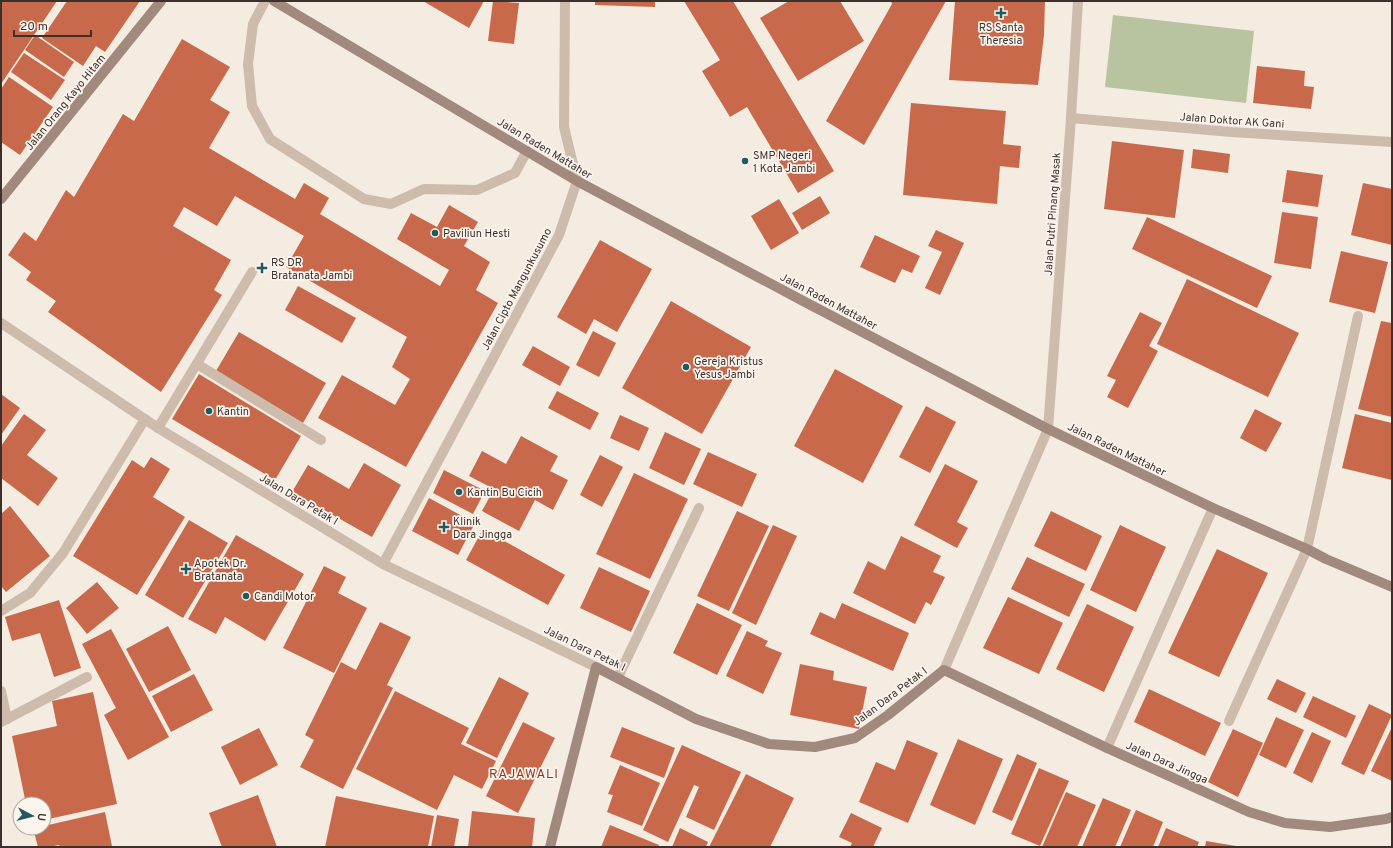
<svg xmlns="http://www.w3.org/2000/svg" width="1393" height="848" font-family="Overpass,sans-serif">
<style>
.green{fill:#b8c4a0}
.building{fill:#c8694b}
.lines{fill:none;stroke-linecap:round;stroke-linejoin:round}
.lane{stroke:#cdbbac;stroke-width:10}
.street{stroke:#cdbbac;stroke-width:10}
.secondary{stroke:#a18a7d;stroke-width:10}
.poi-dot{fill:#1f5a5e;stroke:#fbf5ee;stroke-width:1.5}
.labels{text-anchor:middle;stroke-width:3.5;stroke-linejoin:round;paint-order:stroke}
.poi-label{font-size:11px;fill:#3b302b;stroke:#fbf5ee;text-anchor:start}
.street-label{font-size:11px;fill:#3b302b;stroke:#fbf5ee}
.quarter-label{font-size:13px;letter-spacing:1px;fill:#8c3b22;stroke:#fbf5ee}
</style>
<rect width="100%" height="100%" fill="#f4ebe1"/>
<!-- green -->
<path class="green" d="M1113,15L1254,31L1246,103L1105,87Z"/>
<!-- building -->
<g class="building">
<path d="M1,1H57L1,84Z"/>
<path d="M67,1H140L105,52L96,46L83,66L42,38Z"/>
<path d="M423,1H484L469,28Z"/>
<path d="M493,1L519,3L514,44L488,41Z"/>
<path d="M595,1H655V7L595,5Z"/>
<path d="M684,1H733L834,171L798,193L747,107L730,117L702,71L720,60Z"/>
<path d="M789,1H840L864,41L798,81L760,18Z"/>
<path d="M891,1H946L864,145L826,121L892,4Z"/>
<path d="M955,1H1045L1044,35L1038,85L949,80Z"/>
<path d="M35,35L74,62L64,77L25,50Z"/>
<path d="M182,39L230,67L210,100L230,112L209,148L295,199L304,183L329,198L320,214L440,286L449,270L397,239L411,213L437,227L449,205L478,222L464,246L490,262L476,290L498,303L406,467L318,418L342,375L395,405L410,379L392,367L407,337L286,267L304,236L235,196L217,226L184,207L173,226L231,260L214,290L222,295L161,392L48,312L56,301L26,280L31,272L8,255L24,232L36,241L66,190L74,197L123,114L134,121Z"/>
<path d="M24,53L65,80L51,100L11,72Z"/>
<path d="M1257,66L1305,71L1304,86L1314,87L1311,109L1253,103Z"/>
<path d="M9,77L53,107L20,155L1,142V89Z"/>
<path d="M911,103L1006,111L1003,144L1021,146L1019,168L1000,166L997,204L903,195Z"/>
<path d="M1112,141L1184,150L1175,218L1104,209Z"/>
<path d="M1193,149L1230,154L1228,173L1191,168Z"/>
<path d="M1287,170L1323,175L1318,207L1282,202Z"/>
<path d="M1363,183L1392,189V245L1351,235Z"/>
<path d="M820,196L830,213L802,230L792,213Z"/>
<path d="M779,199L799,233L771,250L751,216Z"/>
<path d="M1282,212L1318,217L1311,269L1274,263Z"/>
<path d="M1147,217L1272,276L1257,308L1132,249Z"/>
<path d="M936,230L964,243L940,295L925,288L942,252L928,246Z"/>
<path d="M875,235L920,256L912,273L902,269L895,283L860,267Z"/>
<path d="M600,240L652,269L617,332L594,319L586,334L557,317Z"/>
<path d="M1341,251L1388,262L1375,313L1329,302Z"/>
<path d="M1187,279L1299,333L1268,397L1157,344Z"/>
<path d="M298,286L356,318L342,343L285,310Z"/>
<path d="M671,301L751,347L702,434L622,388Z"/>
<path d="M1140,312L1162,323L1149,346L1158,351L1128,408L1107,397L1116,380L1107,376Z"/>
<path d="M1381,321L1392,323V417L1358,409Z"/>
<path d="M593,331L616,343L599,377L576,365Z"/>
<path d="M239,332L326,383L303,423L216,371Z"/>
<path d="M533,346L570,367L560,386L522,365Z"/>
<path d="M835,369L903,406L863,483L794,446Z"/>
<path d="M199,374L301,436L275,480L172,419Z"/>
<path d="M557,391L599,413L590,430L548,408Z"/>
<path d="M1,394L20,408L1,435Z"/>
<path d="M926,406L956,422L930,473L899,457Z"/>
<path d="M1255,409L1282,423L1266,452L1240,438Z"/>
<path d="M24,414L46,430L27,455L58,478L38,506L1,478V446Z"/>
<path d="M1355,414L1392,423V480L1342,468Z"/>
<path d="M620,415L649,428L639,451L610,438Z"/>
<path d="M665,432L701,449L684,485L649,468Z"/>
<path d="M521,436L558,456L550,471L568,480L553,510L535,500L519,531L482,511L494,489L469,476L482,451L506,464Z"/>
<path d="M708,452L757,474L742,507L693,484Z"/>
<path d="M600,455L623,467L602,507L580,495Z"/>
<path d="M151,457L170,469L153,497L185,517L137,595L73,556L132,460L144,468Z"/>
<path d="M364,463L401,485L372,537L292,492L308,465L349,489Z"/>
<path d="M945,464L978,481L957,522L968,528L957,548L914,525Z"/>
<path d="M444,470L485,491L473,514L433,493Z"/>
<path d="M634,473L688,499L650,579L596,554Z"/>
<path d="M429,498L475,523L458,555L412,531Z"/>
<path d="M10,506L50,556L6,592L1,586V514Z"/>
<path d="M737,511L769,526L729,611L697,596Z"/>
<path d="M1051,511L1102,536L1086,571L1034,546Z"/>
<path d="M189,520L228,543L183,618L145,595Z"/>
<path d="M773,525L797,536L756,625L732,613Z"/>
<path d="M1120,525L1166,547L1136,612L1090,590Z"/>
<path d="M483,529L565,575L548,605L466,560Z"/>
<path d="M236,535L304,574L265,641L225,617L216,634L188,619Z"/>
<path d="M901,536L941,556L933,572L945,577L931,605L926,602L915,624L853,593L868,561L885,570Z"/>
<path d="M1217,549L1268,573L1219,677L1168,653Z"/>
<path d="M1027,557L1085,584L1069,617L1011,589Z"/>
<path d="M324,566L346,577L338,593L367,608L334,673L283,648Z"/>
<path d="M599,567L650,591L631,632L580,608Z"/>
<path d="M97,582L119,608L87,634L66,608Z"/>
<path d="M1008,597L1063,623L1039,674L983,648Z"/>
<path d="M59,600L81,668L54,677L40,633L12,641L5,617Z"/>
<path d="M697,603L742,625L717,675L673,653Z"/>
<path d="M842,603L909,633L893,671L810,634L820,612L835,619Z"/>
<path d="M1087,604L1134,627L1104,692L1056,669Z"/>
<path d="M380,622L411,637L387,685L393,688L343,789L300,767L314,740L305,735L341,662L356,670Z"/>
<path d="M168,626L191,670L149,692L126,649Z"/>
<path d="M111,629L169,737L128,760L104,715L116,708L82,644Z"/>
<path d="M747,631L768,641L765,646L782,653L763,694L726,676Z"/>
<path d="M800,664L834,671L833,680L867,687L859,729L790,715Z"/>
<path d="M194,674L213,710L171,732L152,696Z"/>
<path d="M499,677L529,693L497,758L466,743Z"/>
<path d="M1277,679L1306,693L1296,713L1267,699Z"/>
<path d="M1149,689L1221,723L1205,756L1134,722Z"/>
<path d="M395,691L469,728L461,744L496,761L482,789L454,775L437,810L356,769Z"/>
<path d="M93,692L117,804L44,820V804H26L12,736L57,726L52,701Z"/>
<path d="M1313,696L1356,716L1346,738L1303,717Z"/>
<path d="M1369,704L1392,715L1364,775L1341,764Z"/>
<path d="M1276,717L1304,730L1286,768L1259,755Z"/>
<path d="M523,722L555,738L518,813L486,796Z"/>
<path d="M622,727L675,748L664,778L610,757Z"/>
<path d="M1392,727V781L1371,771Z"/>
<path d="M259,728L278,765L240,785L221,747Z"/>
<path d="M1233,729L1263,743L1238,797L1208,782Z"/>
<path d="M1312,732L1331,741L1312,783L1293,773Z"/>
<path d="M958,739L1003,759L975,825L930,805Z"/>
<path d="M907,740L938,753L908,823L859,802L876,762L895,770Z"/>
<path d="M682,745L741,772L714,830L686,817L699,787L694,785L668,842L643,830Z"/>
<path d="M1017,754L1037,763L1012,821L992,812Z"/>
<path d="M620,765L660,783L642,826L607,812L613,795L608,794Z"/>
<path d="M1039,768L1069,781L1040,846L1011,834Z"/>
<path d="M746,774L794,798L770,847H709Z"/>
<path d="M1066,792L1096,805L1077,847H1042Z"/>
<path d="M258,795L277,847H222L209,813Z"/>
<path d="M336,796L434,816L428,847H325Z"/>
<path d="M1103,798L1131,810L1115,847H1082Z"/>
<path d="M1136,810L1163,822L1153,847H1120Z"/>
<path d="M472,811L535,818L532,847H468Z"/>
<path d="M105,812L112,846L60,847L59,845L49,847H38L33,828H44V826Z"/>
<path d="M851,813L882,828L873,847H850L852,843L839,837Z"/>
<path d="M437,815L459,819L454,847H431Z"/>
<path d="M610,825L659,845L658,847H601Z"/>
<path d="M680,828L708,842L706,847H672Z"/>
<path d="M1166,828L1199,842L1197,847H1158Z"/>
<path d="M1206,841L1236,846V847H1205Z"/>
</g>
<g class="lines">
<!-- lane -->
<g class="lane">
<path d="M265,1L253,24L248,64L252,106L270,139L364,199L391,204L424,189L477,190L515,173L527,151"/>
<path d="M197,364L321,440"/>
<path d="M158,428L252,272"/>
<path d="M1229,721L1307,549L1358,316"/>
</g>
<!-- street -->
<g class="street">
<path d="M1071,118L1231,132L1392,142"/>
<path d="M1,323L158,428L383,564L596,667"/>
<path d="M383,564L559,235L577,181L564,127L565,1"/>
<path d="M1,611L30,593L63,553L145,419"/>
<path d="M944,670L1048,429L1071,118L1078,1"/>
<path d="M618,677L699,508"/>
<path d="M1,691L7,719"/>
<path d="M1,722L87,677"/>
<path d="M1107,748L1213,508"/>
</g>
<!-- secondary -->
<g class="secondary">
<path d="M274,1L577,181L805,302L1048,429L1213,508L1307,549L1326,559L1392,587"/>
<path d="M1,199L161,1"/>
<path d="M550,847L596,667L696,719L769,744L815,747L855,738L888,715L944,670L1107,748L1249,812L1285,823L1330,827L1386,819L1392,817"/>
</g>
</g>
<!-- markers -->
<g class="poi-dot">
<path d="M999 7h4v4h4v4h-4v4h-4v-4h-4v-4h4z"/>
<circle cx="745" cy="161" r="4"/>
<circle cx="435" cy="233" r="4"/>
<path d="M260 262h4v4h4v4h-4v4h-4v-4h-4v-4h4z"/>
<circle cx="686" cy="367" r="4"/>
<circle cx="209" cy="411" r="4"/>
<circle cx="459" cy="492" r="4"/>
<path d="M442 521h4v4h4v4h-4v4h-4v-4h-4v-4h4z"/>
<path d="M184 563h4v4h4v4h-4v4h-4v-4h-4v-4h4z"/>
<circle cx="246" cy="596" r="4"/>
</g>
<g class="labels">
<!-- poi labels -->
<g class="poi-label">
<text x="1001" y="31" text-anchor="middle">RS Santa<tspan x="1001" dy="13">Theresia</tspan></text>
<text x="753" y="159">SMP Negeri<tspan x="753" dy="13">1 Kota Jambi</tspan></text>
<text x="443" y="237">Paviliun Hesti</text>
<text x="271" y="266">RS DR<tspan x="271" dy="13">Bratanata Jambi</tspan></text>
<text x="694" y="365">Gereja Kristus<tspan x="694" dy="13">Yesus Jambi</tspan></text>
<text x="217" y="415">Kantin</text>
<text x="467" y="496">Kantin Bu Cicih</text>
<text x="453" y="525">Klinik<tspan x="453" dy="13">Dara Jingga</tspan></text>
<text x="194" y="567">Apotek Dr.<tspan x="194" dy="13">Bratanata</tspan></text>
<text x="254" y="600">Candi Motor</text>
</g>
<!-- street labels -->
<g class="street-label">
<text transform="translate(65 102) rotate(-51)" y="4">Jalan Orang Kayo Hitam</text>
<text transform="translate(1232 120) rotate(4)" y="4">Jalan Doktor AK Gani</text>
<text transform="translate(545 148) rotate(31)" y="4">Jalan Raden Mattaher</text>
<text transform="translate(1052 214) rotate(-86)" y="4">Jalan Putri Pinang Masak</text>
<text transform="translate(516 289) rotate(-62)" y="4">Jalan Cipto Mangunkusumo</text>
<text transform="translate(829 301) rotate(28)" y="4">Jalan Raden Mattaher</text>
<text transform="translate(1117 449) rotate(26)" y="4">Jalan Raden Mattaher</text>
<text transform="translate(299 499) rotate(31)" y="4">Jalan Dara Petak I</text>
<text transform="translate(585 648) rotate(26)" y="4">Jalan Dara Petak I</text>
<text transform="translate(890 696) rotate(-37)" y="4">Jalan Dara Petak I</text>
<text transform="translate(1167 762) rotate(24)" y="4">Jalan Dara Jingga</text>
</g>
<!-- quarter labels -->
<g class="quarter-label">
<text x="524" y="778">RAJAWALI</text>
</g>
</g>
<!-- border -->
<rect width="1393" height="848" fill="none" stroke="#3b302b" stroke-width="4"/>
<!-- north arrow -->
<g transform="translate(32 816) rotate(97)"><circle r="19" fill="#fbf5ee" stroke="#aea6a0"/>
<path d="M0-3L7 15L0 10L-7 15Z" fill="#1f5a5e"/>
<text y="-6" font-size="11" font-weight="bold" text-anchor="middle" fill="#3b302b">U</text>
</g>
<!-- scale -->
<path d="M14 30v6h77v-6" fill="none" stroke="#3b302b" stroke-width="2"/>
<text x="20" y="30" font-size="12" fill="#3b302b" stroke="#fbf5ee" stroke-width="3" paint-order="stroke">20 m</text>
</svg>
